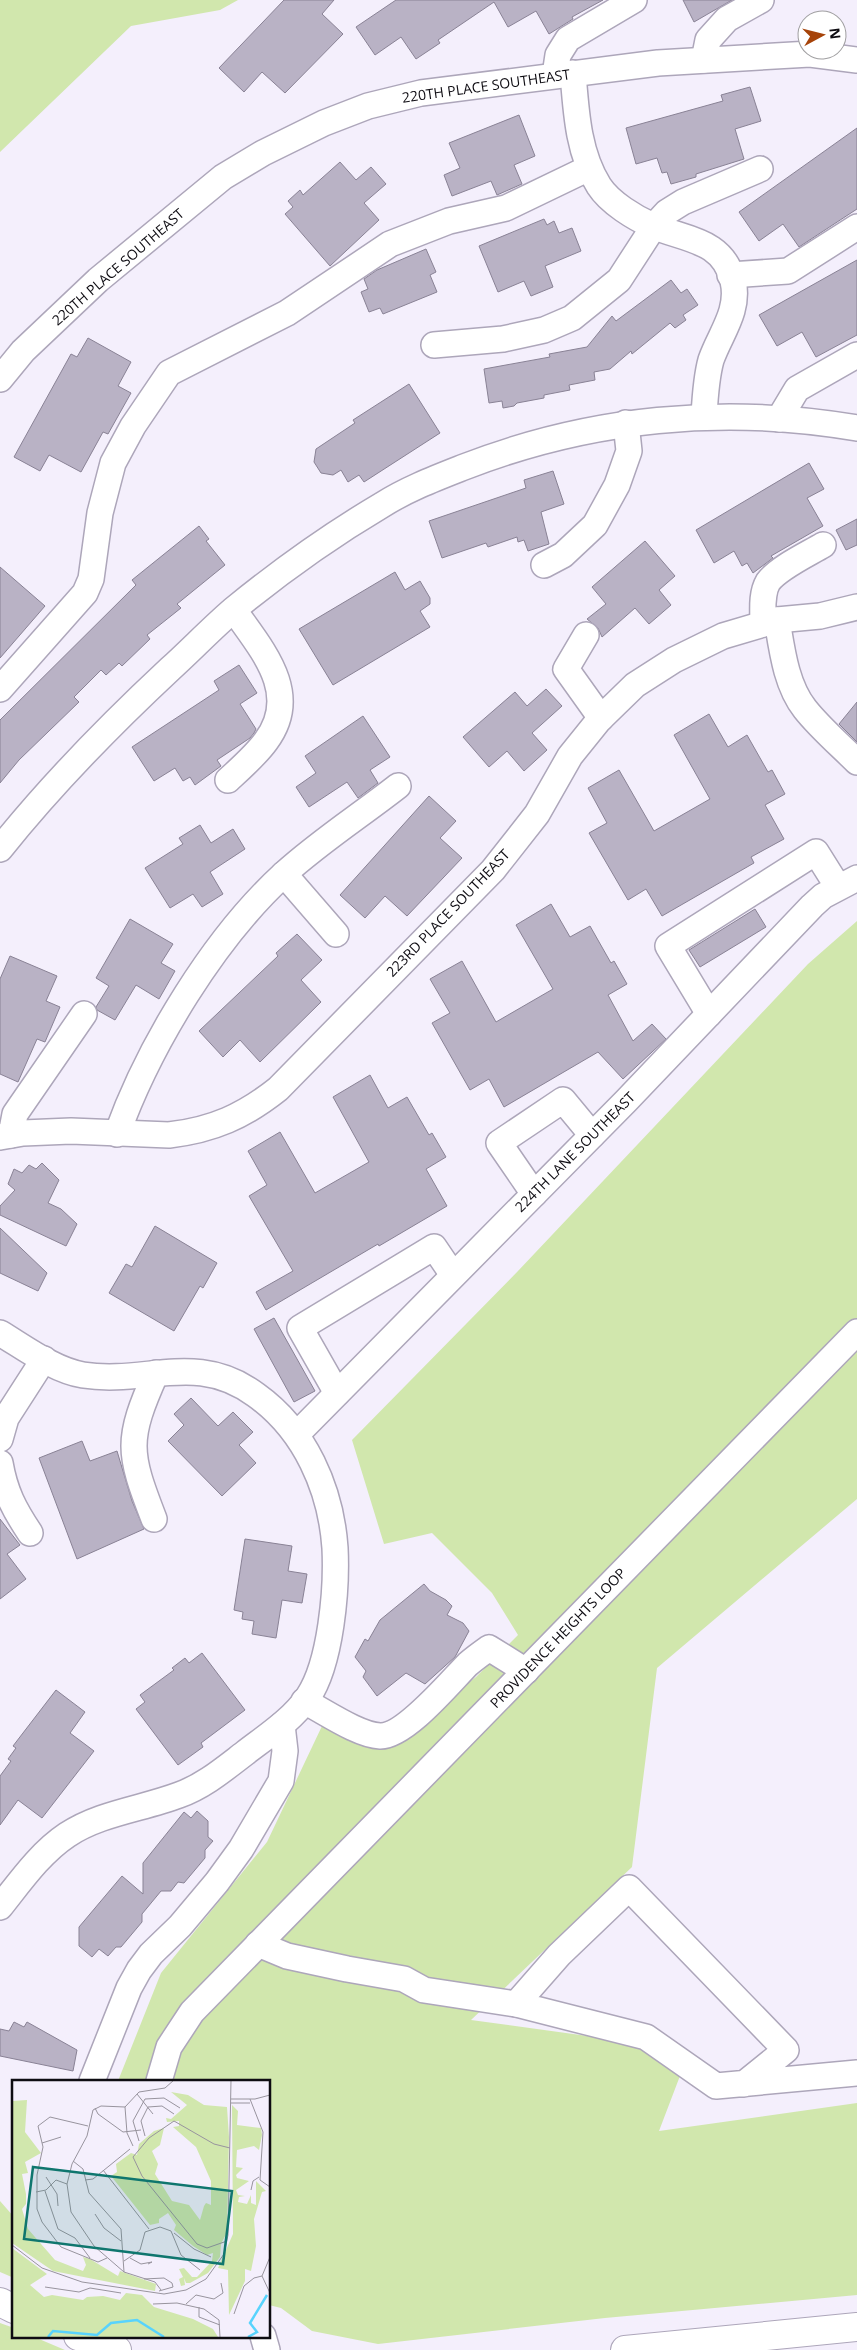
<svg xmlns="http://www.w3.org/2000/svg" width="857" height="2350" font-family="'Open Sans',sans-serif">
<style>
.green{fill:#d1e7ad}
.building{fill:#b9b2c5;stroke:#898295}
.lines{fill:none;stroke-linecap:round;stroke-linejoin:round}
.minor-casing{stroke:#ada6ba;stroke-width:28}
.major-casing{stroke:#ada6ba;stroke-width:30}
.minor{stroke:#fff;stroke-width:25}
.major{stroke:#fff;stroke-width:28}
.labels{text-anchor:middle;stroke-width:4.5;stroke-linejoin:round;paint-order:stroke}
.street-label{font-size:14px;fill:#0e0c12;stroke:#fff}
.inset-river{fill:none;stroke:#58d3fd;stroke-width:2.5}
.inset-road{fill:none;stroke:#98949e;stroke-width:1}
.view{fill:#0f766e;fill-opacity:0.15;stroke:#0f766e;stroke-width:2.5}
.inset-edge{fill:none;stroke:#0e0c12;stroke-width:2.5}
</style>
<rect width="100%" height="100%" fill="#f4effc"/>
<!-- green -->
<g class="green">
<path d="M0,0H238L220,10L131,26L0,152Z"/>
<path d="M857,921V1499L657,1668L632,1867L471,2020L646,2044L683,2068L659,2131L857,2103V2295L605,2318L378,2344L312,2331L281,2308L269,2305V2081H118L161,1973L267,1842L322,1726L386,1747L476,1677L518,1635L492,1593L432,1533L384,1544L352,1440L518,1271L808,964Z"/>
<path d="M0,2201L14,2217V2278L0,2272Z"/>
<path d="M0,2323L14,2328V2336H32L65,2350H0Z"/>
</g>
<!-- building -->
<g class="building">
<path d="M284,0H334L322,14L343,34L285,93L262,72L244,92L219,68Z"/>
<path d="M396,0H603L572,17L573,19L549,34L536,11L508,27L494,2L438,40L440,43L416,59L401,37L375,55L356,27Z"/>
<path d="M683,0H732L694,22Z"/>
<path d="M750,87L761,121L735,129L744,159L696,174V177L671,184L667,172L662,173L657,158L636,164L626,128L723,101L721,95Z"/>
<path d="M519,115L535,156L514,165L522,184L497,195L491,181L452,196L444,175L460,168L449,143Z"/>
<path d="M857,128V209L799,247L783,224L759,241L739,212Z"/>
<path d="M340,162L356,180L371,167L386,184L364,203L379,220L330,266L285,214L293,207L288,201L300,190L303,195Z"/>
<path d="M544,219L547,225L554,221L559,233L572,228L581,251L545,266L553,287L531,296L524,281L498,292L479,246Z"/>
<path d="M426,249L436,272L430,275L437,292L383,314L380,308L369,312L361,292L368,289L364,279L377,270Z"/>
<path d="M857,260V335L816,357L802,332L777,346L759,315Z"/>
<path d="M671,280L681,293L687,289L698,305L683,315L686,320L675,328L670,323L632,354L631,351L610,369L594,372L595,380L569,385L570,390L544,395V398L517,403L514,406L503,408L502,401L489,403L484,369L550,357L549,354L587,347L612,316L616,321Z"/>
<path d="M88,338L131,362L118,386L131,393L108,434L103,432L81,472L49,455L40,471L14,457L71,354L77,357Z"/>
<path d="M409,384L440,433L364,482L359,475L348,482L341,470L333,475L321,473L314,462L316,449L355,423L353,420Z"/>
<path d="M809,463L824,489L807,498L823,526L771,556L773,558L753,573L747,563L742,566L734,551L714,563L696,530Z"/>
<path d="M553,471L564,504L541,512L549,544L528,551L524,540L518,542L517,537L488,547L486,543L442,558L429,521L526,488L524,480Z"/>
<path d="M857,519V545L846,550L836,530Z"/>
<path d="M199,526L209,539L206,541L225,565L177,604L181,608L147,635L150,639L122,666L119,663L106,675L101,670L74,697L79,702L19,760L0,783V720L136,585L132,580Z"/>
<path d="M645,541L675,576L659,590L671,605L649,624L635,608L602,637L598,628L587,619L606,604L592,587Z"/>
<path d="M0,567L45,606L0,658Z"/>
<path d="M395,572L405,590L420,581L430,598V604L420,611L430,627L333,685L299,629Z"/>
<path d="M239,665L257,693L240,704L256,729L254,733L250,738L217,760L221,766L195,785L190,777L183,781L175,768L154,781L132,747L219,690L214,681Z"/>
<path d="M546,689L562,706L532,733L547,750L524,771L507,751L489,767L463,737L515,692L527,706Z"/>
<path d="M857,702V742L839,724Z"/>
<path d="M709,714L728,747L747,735L768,772L772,770L785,794L765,805L784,839L751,857L754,863L662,916L646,889L628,900L589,833L607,823L588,788L619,770L654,831L710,799L674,735Z"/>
<path d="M363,716L390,757L370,770L378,783L358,798L347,782L309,807L296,787L316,773L305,756Z"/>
<path d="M429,796L456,821L440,838L462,858L407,916L385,896L365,918L340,895Z"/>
<path d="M200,825L211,843L233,829L245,849L210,872L223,894L202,907L193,894L170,908L145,868L183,844L179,838Z"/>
<path d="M551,904L570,937L590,926L611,963L614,961L627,984L608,995L633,1041L652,1024L666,1039L623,1079L598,1052L504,1107L489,1079L470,1090L432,1023L450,1013L430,979L462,961L496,1022L553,989L516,925Z"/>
<path d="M755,909L766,927L700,967L689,950Z"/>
<path d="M130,919L173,944L161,963L175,971L159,999L136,985L115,1020L97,1010L96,1007L109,986L96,978Z"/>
<path d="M297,934L322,960L301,980L321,1002L260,1062L240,1040L223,1057L199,1031L278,956L276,953Z"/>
<path d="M10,956L57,976L46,1001L60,1007L45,1042L37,1039L18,1082L0,1074V979Z"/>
<path d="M370,1075L388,1108L407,1097L429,1135L432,1133L446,1157L426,1169L447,1206L379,1246L378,1244L266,1310L256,1292L293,1271L249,1196L267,1185L248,1151L280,1132L315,1193L369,1162L333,1097Z"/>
<path d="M42,1163L59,1180L48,1203L61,1209L77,1224L66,1246L0,1215V1206L15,1190L8,1184L14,1169L22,1173L29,1165L36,1169Z"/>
<path d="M155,1226L217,1263L203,1288L200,1286L174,1331L109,1293L126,1264L132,1267Z"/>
<path d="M0,1228L47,1273L38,1291L0,1273Z"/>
<path d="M274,1318L315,1391L294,1402L254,1329Z"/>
<path d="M191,1398L218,1426L233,1412L253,1432L239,1445L256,1463L222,1496L168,1441L184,1425L174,1414Z"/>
<path d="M82,1441L90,1461L117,1451L132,1501L144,1529L77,1559L39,1458Z"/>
<path d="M0,1519L20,1545L7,1554L26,1579L0,1599Z"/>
<path d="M245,1539L292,1546L288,1571L307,1574L302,1603L282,1600L276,1638L252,1634L254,1621L242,1619L243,1612L234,1610Z"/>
<path d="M424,1584L430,1591L446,1600L452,1606L447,1615L463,1623L469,1631L455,1657L425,1684L406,1673L377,1696L363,1677L366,1671L355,1657L365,1639L368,1641L380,1620Z"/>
<path d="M202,1653L245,1710L201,1743L203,1747L178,1765L136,1709L145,1702L140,1695L174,1670L172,1668L185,1658L189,1663Z"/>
<path d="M56,1690L85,1712L70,1733L94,1751L42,1818L18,1800L0,1825V1776L11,1761L8,1759L16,1748L13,1746Z"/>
<path d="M197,1811L208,1821V1837L213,1841L205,1850V1858L184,1883L178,1882L171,1891H161L142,1914V1922L121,1947H116L108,1956L99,1949L92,1957L79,1946V1927L122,1876L143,1894V1863L184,1812L191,1818Z"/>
<path d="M14,2022L24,2027L27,2022L77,2050L73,2071L0,2056V2029L9,2031Z"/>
</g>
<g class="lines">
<defs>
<g id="minor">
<path d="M704,60L708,40L727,19L761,0"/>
<path d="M573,73C576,111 578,153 599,186C610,203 635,218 653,226C685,240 723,239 733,281C740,311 720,334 711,360C706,378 705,398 704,416"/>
<path d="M555,75L558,55L568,39L634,0"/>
<path d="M730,275L788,271L857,227"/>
<path d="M434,345L503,339L544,330L572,318L619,280L654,226L667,212L683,202L760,169"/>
<path d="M0,379L23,351L98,280L223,177L263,153L324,123L368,106L421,93L658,63L810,54L857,60"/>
<path d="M779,419L797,389L857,355"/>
<path d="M544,565L563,555L595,525L617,485L629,451L626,423"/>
<path d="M777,620C782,650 786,685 805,709C820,728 840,745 857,762"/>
<path d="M763,624C763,611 761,594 768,582C778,568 808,554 823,545"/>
<path d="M586,635L566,669L601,718"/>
<path d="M0,689L85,593L91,579L100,513L113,463L133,426L169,373L287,313L390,244L449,221L506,208L589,168"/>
<path d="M228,780C241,768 256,755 266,741C302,693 261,649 234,610"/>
<path d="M0,849C51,785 110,725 170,669C191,650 211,629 233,610C277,574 333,534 382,505C407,489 436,478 464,467C590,418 724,405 857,428"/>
<path d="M284,874L336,934"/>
<path d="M709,1014L668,946L816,852L838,887"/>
<path d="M117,1134C149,1045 214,938 284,874C319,842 361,815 398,786"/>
<path d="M11,1135L15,1114L84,1014"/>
<path d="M0,1137L23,1133L71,1131L169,1135C213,1130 244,1116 278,1089L493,870L537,814L570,756L599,720L635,685L674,660L723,636L777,620L820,616L857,607"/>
<path d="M534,1194L499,1143L563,1100L592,1135"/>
<path d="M0,1333C25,1348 54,1370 83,1375C146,1385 197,1351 256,1395C305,1430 331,1489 335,1548C337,1589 331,1663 308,1697C292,1720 267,1736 245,1753C224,1769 204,1786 179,1795C142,1809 100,1813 67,1835C40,1853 20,1882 0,1907"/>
<path d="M337,1393L300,1328L434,1247L453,1275"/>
<path d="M297,1434L626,1101L812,906L823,896L857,878"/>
<path d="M0,1439L6,1418L44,1359"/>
<path d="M0,1463C5,1492 14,1509 30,1533"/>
<path d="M154,1519C128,1452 126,1440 156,1373"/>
<path d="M304,1701C324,1711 358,1735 380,1736C405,1737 451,1681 468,1664C475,1658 482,1653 489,1648L526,1671"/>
<path d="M258,1944L287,1956L347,1969L404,1979L424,1990L516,2004"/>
<path d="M92,2081L129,1988L139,1970L151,1954L180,1926L217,1882L241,1849L281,1781L285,1751L282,1725"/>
<path d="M159,2081L169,2047L192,2012L857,1332"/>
<path d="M744,2084L786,2050L629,1888L559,1955L516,2004L646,2037L716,2086L857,2073"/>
<path d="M263,2336L267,2350"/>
</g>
<g id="major">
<path d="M0,2302L14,2309"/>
<path d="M78,2336L117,2350"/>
<path d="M625,2350L857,2327"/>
</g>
</defs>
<!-- minor casing -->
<use href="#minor" class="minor-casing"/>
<!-- major casing -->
<use href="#major" class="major-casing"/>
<!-- minor -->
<use href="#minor" class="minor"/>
<!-- major -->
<use href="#major" class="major"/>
</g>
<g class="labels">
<!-- street labels -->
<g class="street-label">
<text transform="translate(486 86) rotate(-8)" y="5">220TH PLACE SOUTHEAST</text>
<text transform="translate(118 267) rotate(-41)" y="5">220TH PLACE SOUTHEAST</text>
<text transform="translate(448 913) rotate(-46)" y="5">223RD PLACE SOUTHEAST</text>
<text transform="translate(575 1152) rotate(-45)" y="5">224TH LANE SOUTHEAST</text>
<text transform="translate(558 1638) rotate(-46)" y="5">PROVIDENCE HEIGHTS LOOP</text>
</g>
</g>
<!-- overview -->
<g transform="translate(12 2080)">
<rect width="258" height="258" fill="#f4effc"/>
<path d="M159,12L176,15L192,25L215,27L217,57L215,152L209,164L208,177L196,193L178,203H174L172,198L173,205L169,206L167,199L171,197L167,189L172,188L180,197H185L200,181L201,173L195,175L181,166L162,150L164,145L156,133L147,139V143L138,145L99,96L105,92L104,84L119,73L125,75L127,64L142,51L152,48L148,65L140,71L146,84L143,94L160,121L177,125L188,140L192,126L194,123L199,125V101L184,67L161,47L167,46V41L155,42L154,38L159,39L175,25ZM15,20L13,52L29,73L13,82L16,93L10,94L14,114V124L10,129L16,149L43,180L71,191L74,185L71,177L78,179L106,196L108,191L144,204L143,211L41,191L0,163V21ZM220,25L226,31L225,45L249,48L250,55L247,70L242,66L225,70L224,87L231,88L224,95L225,98L237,101L224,110L226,115L233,116L227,117L226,122L235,124L239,115V123L244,125V101L254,111L250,112L242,139L244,166L239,191L233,189V201L217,235L216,190L206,188L221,154ZM0,168L35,194L18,205L32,217L40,215L71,220L75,217L91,216L108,220L114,213L130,215L142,227L181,239L201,249L206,257H0Z" fill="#d1e7ad"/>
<path class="inset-river" d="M36,257L41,251L85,255L99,243L125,240L152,257M236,257L245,252L238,243L255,215"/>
<path class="inset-road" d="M125,14L141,34M219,19H243L258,15M238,19L251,52L248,100L258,107M219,23H238M113,27L115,53L121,66M83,28L86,34L111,52L129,50M76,46L38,37L26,46L31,67L25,95V129L30,142L49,167L86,182L95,178M133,56L129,41L136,27L150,26L162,34M127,61L121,41L133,19L152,18L168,28M30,63L49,57M61,81L71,89L77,113L109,149L112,192M91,90L137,149M34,97L45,114L46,126M73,100L81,99L118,69M239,110L241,101L247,97M33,111L46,149L63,158L78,178M24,112L34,110L44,100L55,104M83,134L92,148L109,161M162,153L182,169L199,177M215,161L195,168L185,164L130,96L121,77L137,58L162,41L202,64L218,68M0,165L30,188L70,202L152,214L174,210L194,199L212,174L216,155L219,0M258,177L250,196L258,213M118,178L129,184L140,182L136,184M112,181L128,170L133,152L148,147L159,151L169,175L188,190M132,199L152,198L160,203L161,207L147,211M33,207L67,212L78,208L109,213M149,210L143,202L112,192L82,166L59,132L55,104L60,84L75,56L81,30L89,26L113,27L127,12L153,8L162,0M141,224L165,223L192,229L207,240L208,257M174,224L184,215L202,219L211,213L209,203M187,227V237L208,245M222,234L232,206L242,198L250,196"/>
<path class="view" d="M21,87L220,111L211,184L12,159Z"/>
<rect width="258" height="258" class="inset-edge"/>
</g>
<!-- north arrow -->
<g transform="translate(822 35) rotate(83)"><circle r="24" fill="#ffffff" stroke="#9f9ea0"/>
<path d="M0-4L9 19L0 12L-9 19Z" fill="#a64309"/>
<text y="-8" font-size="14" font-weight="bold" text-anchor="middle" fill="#0e0c12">N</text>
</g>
</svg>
